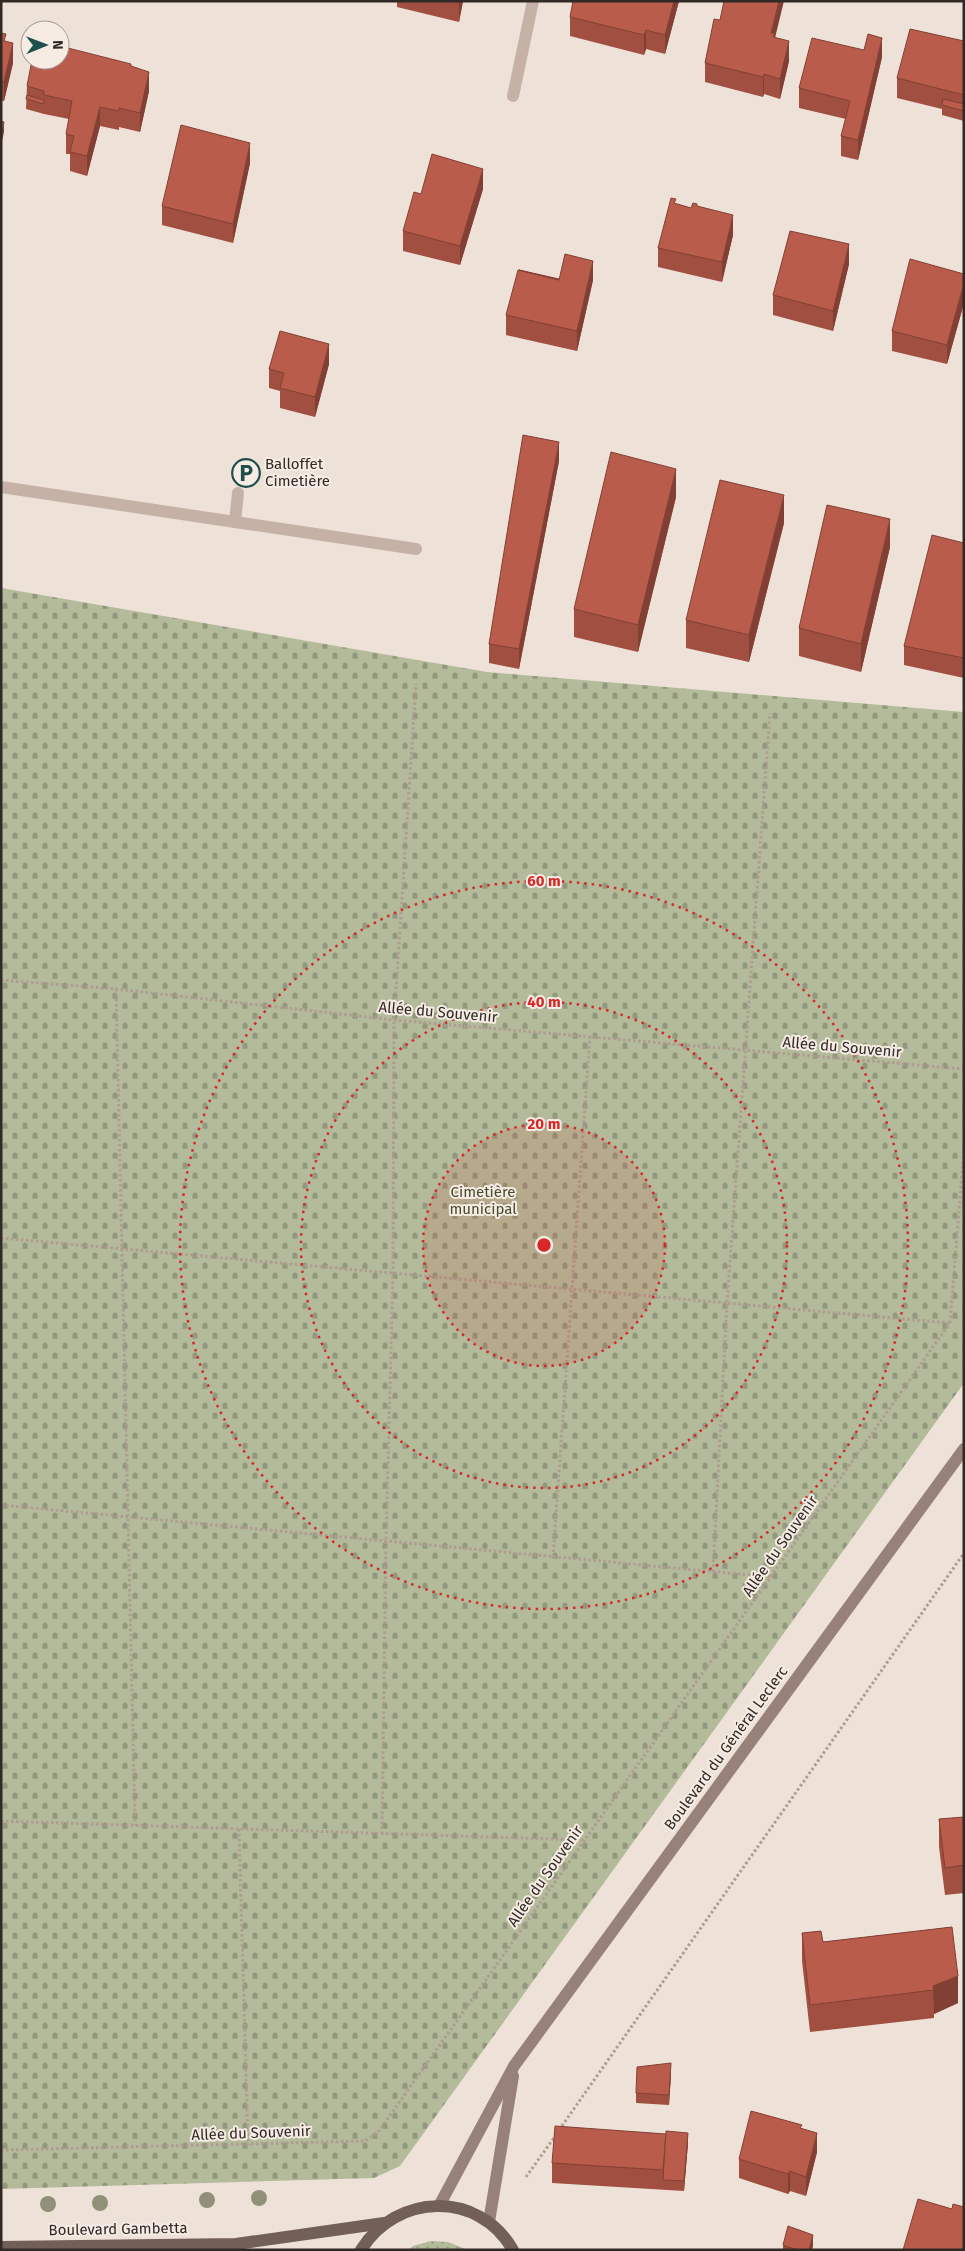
<svg xmlns="http://www.w3.org/2000/svg" width="965" height="2251" font-family="'Fira Sans',sans-serif">
<style>
.green{fill:url(#green-dots)}
.cemetery{fill:url(#cemetery-stones)}
.lines{fill:none;stroke-linecap:round;stroke-linejoin:round}
.path{stroke:#b09b90;stroke-width:3;stroke-dasharray:2.5 2.5;stroke-linecap:butt}
.street{stroke:#c5b1a6;stroke-width:12}
.secondary{stroke:#988178;stroke-width:12}
.primary{stroke:#725f58;stroke-width:12}
.tree{fill:#909079}
.wall{fill:#a04f40}
.shaded-wall{fill:#824034}
.building{fill:#ba5c4b;stroke:#824034}
.ring{fill:none;stroke:#d62828;stroke-width:2.5;stroke-dasharray:2.5 5}
.labels{text-anchor:middle;stroke-width:4;stroke-linejoin:round;paint-order:stroke}
.poi-label{font-size:15px;fill:#312926;stroke:#f6ece4;text-anchor:start}
.street-label{font-size:15px;fill:#312926;stroke:#f6ece4}
.park-label{font-size:15px;fill:#444d2c;stroke:#f6ece4}
.centre{fill:#d62828;stroke:#f6ece4;stroke-width:2.5}
.ring-label{font-size:15px;text-anchor:middle;font-weight:bold;fill:#d62828;stroke:#f6ece4;stroke-width:4;stroke-linejoin:round;paint-order:stroke}
</style>
<defs>
<pattern id="green-dots" width="8" height="8" patternUnits="userSpaceOnUse" patternTransform="scale(1.25)"><rect width="8" height="8" fill="#b3bb9a"/><path d="M2 2h.1M6 6h.1" fill="none" stroke="#92987d" stroke-width="1.8" stroke-linecap="round"/></pattern>
<pattern id="cemetery-stones" width="16" height="16" patternUnits="userSpaceOnUse" patternTransform="scale(1.25)"><rect width="16" height="16" fill="#b3bb9a"/><path d="M2 7V4a2 2 0 0 1 4 0v3zM10 15v-3a2 2 0 0 1 4 0v3z" fill="#92987d"/></pattern>
</defs>
<rect width="100%" height="100%" fill="#eee2d8"/>
<!-- green -->
<path class="green" d="M431,2241L448,2242L468,2250H408L413,2246Z"/>
<!-- cemetery -->
<path class="cemetery" d="M1,588L487,672L964,712V1383L400,2166L374,2178L1,2189Z"/>
<g class="lines">
<!-- path -->
<g class="path">
<path d="M1,980L116,989L394,1020L964,1069"/>
<path d="M116,989L135,1825"/>
<path d="M1,1238L949,1323"/>
<path d="M950,1323L964,1149"/>
<path d="M1,1505L771,1577"/>
<path d="M553,1557L590,1036"/>
<path d="M713,1572L727,1303L770,713"/>
<path d="M1,1821L583,1840"/>
<path d="M239,1829L248,2145"/>
<path d="M382,1834L386,1541L393,1273L394,1020L416,684"/>
<path d="M559,2130L964,1553"/>
<path d="M1,2150L365,2141L379,2131L950,1323"/>
<path d="M526,2177L556,2135"/>
</g>
<!-- street -->
<g class="street">
<path d="M513,96L533,1"/>
<path d="M1,487L416,549"/>
<path d="M235,521L238,493"/>
</g>
<!-- secondary -->
<g class="secondary">
<path d="M439,2206L514,2066L964,1449"/>
<path d="M489,2222L513,2076"/>
</g>
<!-- primary -->
<g class="primary">
<path d="M1,2247L236,2244L384,2223"/>
<path d="M361,2250C396,2193 479,2190 513,2250"/>
</g>
</g>
<!-- trees -->
<g class="tree">
<circle cx="259" cy="2198" r="8"/>
<circle cx="207" cy="2200" r="8"/>
<circle cx="100" cy="2203" r="8"/>
<circle cx="48" cy="2204" r="8"/>
</g>
<!-- wall -->
<g class="wall">
<path d="M397,1H463L459,22L397,7Z"/>
<path d="M679,1L665,54L646,49L644,55L570,36V17Z"/>
<path d="M1,33L6,42L13,63L4,101H1Z"/>
<path d="M775,37L789,61L780,99L764,94L763,97L705,82V63Z"/>
<path d="M964,41V121L942,115V109L897,98V78Z"/>
<path d="M882,57L858,160L841,156V136L846,119L799,108V88Z"/>
<path d="M131,66L149,91L140,132L119,127V130L100,126L87,176L70,171V154H66V134L69,119L44,114L26,109L27,86Z"/>
<path d="M250,163L233,243L162,225V206Z"/>
<path d="M483,189L460,265L403,251V231L421,194Z"/>
<path d="M676,204L691,208L733,235L722,282L658,267V248Z"/>
<path d="M849,264L833,331L773,315V295Z"/>
<path d="M964,274V303L947,364L892,351V331Z"/>
<path d="M559,279L593,280L577,351L506,335V315Z"/>
<path d="M329,364L315,417L280,408V391L269,388V369Z"/>
<path d="M559,461L519,669L489,663V644Z"/>
<path d="M676,497L638,652L574,637V609Z"/>
<path d="M784,523L749,662L686,648V620Z"/>
<path d="M964,543V678L904,665V646Z"/>
<path d="M890,547L861,672L799,656V628Z"/>
<path d="M964,1817V1893L945,1895L939,1847V1819Z"/>
<path d="M952,1927L958,2003L934,2014V2018L810,2032L802,1961V1933L823,1942Z"/>
<path d="M671,2073L669,2105L636,2103V2093Z"/>
<path d="M802,2128L817,2152L806,2196L790,2191L788,2194L739,2178V2159Z"/>
<path d="M688,2143L684,2191L552,2183V2163Z"/>
<path d="M783,2245H813L812,2250H783Z"/>
</g>
<!-- shaded-wall -->
<g class="shaded-wall">
<path d="M459,1H463L459,22Z"/>
<path d="M674,1H679L665,54V35Z"/>
<path d="M779,1H784L775,38L771,33Z"/>
<path d="M646,30V49L644,55V35Z"/>
<path d="M882,38V57L858,160V140Z"/>
<path d="M789,41V61L780,99V79Z"/>
<path d="M13,43V63L4,101V82Z"/>
<path d="M149,72V91L140,132V113Z"/>
<path d="M764,74V94L763,97V77Z"/>
<path d="M100,107V126L87,176V156Z"/>
<path d="M4,122V132L1,146V136Z"/>
<path d="M250,143V163L233,243V224Z"/>
<path d="M483,169V189L460,265V246Z"/>
<path d="M733,215V235L722,282V262Z"/>
<path d="M849,244V264L833,331V311Z"/>
<path d="M593,261V280L577,351V331Z"/>
<path d="M964,283V303L947,364V345Z"/>
<path d="M329,344V364L315,417V397Z"/>
<path d="M559,442V461L519,669V649Z"/>
<path d="M676,469V497L638,652V625Z"/>
<path d="M784,495V523L749,662V635Z"/>
<path d="M890,519V547L861,672V644Z"/>
<path d="M958,1976V2003L934,2014L933,1986Z"/>
<path d="M671,2063V2073L669,2105V2095Z"/>
<path d="M688,2133V2143L684,2191V2181Z"/>
<path d="M817,2133V2152L806,2196V2177Z"/>
<path d="M790,2171V2191L788,2194V2174Z"/>
<path d="M813,2235V2245L812,2250H809Z"/>
</g>
<!-- building -->
<g class="building">
<path d="M573,1H674L665,35L646,30L644,35L570,17Z"/>
<path d="M724,1H779L771,33H775L773,37L789,41L780,79L764,74L763,77L705,63L714,19L720,20Z"/>
<path d="M910,29L964,41V95L897,78Z"/>
<path d="M1,33L6,34L4,41L13,43L4,82L1,81Z"/>
<path d="M868,34L882,38L858,140L841,136L850,101L799,88L812,38L864,50Z"/>
<path d="M60,46L131,64V66L149,72L140,113L119,108V111L100,107L87,156L70,152L74,136L66,134L72,101L44,95V91L27,86L32,60H60Z"/>
<path d="M27,95L44,100V104L26,99Z"/>
<path d="M943,99L964,104V111L942,105Z"/>
<path d="M1,121L4,122L1,136Z"/>
<path d="M181,125L250,143L233,224L162,206Z"/>
<path d="M432,154L483,169L460,246L403,231L414,192L421,194Z"/>
<path d="M671,198L676,199L674,203L691,208L693,203L697,204V206L733,215L722,262L658,248Z"/>
<path d="M790,231L849,244L833,311L773,295Z"/>
<path d="M565,254L593,261L577,331L506,315L518,270L559,280Z"/>
<path d="M910,259L964,274V283L947,345L892,331Z"/>
<path d="M519,270L559,279V280Z"/>
<path d="M280,331L329,344L315,397L280,388L284,373L269,369Z"/>
<path d="M523,435L559,442L519,649L489,644Z"/>
<path d="M611,452L676,469L638,625L574,609Z"/>
<path d="M720,480L784,495L749,635L686,620Z"/>
<path d="M827,505L890,519L861,644L799,628Z"/>
<path d="M932,535L964,543V658L904,646Z"/>
<path d="M964,1817V1865L945,1868L939,1819Z"/>
<path d="M952,1927L958,1976L933,1986L934,1990L810,2005L802,1933L821,1931L823,1942Z"/>
<path d="M671,2063L669,2095L636,2093L637,2067Z"/>
<path d="M751,2111L802,2125L800,2128L817,2133L806,2177L790,2171L788,2174L739,2159Z"/>
<path d="M555,2126L666,2134L663,2170L552,2163Z"/>
<path d="M666,2131L688,2133L684,2181L663,2180Z"/>
<path d="M918,2199L952,2209L953,2204L964,2207V2250H903Z"/>
<path d="M788,2226L813,2235L809,2250H797L783,2245Z"/>
</g>
<!-- distance rings -->
<circle cx="544" cy="1245" r="121" fill="#d62828" fill-opacity=".12"/>
<g class="ring">
<circle cx="544" cy="1245" r="121"/>
<circle cx="544" cy="1245" r="243"/>
<circle cx="544" cy="1245" r="364"/>
</g>
<!-- icons -->
<defs>
<symbol id="parking-ring" viewBox="-11 -11 22 22"><circle r="9.5" fill="#f6ece4" stroke="#204e4d" stroke-width="1.5"/><path d="M-3.5-5.5H1a3.5 3.5 0 0 1 0 7H-1V5.5H-3.5ZM-1-3.4V-.6H.8a1.4 1.4 0 0 0 0-2.8Z" fill="#204e4d"/></symbol>
</defs>
<g fill-rule="evenodd">
<use href="#parking-ring" x="230" y="457" width="32" height="32"/>
</g>
<g class="labels">
<!-- poi labels -->
<g class="poi-label">
<text x="265" y="469">Balloffet<tspan x="265" dy="17">Cimetière</tspan></text>
</g>
<!-- street labels -->
<g class="street-label">
<text transform="translate(438 1012) rotate(5)" y="5">Allée du Souvenir</text>
<text transform="translate(842 1047) rotate(5)" y="5">Allée du Souvenir</text>
<text transform="translate(780 1546) rotate(-55)" y="5">Allée du Souvenir</text>
<text transform="translate(726 1748) rotate(-54)" y="5">Boulevard du Général Leclerc</text>
<text transform="translate(545 1876) rotate(-55)" y="5">Allée du Souvenir</text>
<text transform="translate(251 2133) rotate(-2)" y="5">Allée du Souvenir</text>
<text transform="translate(118 2229) rotate(-1)" y="5">Boulevard Gambetta</text>
</g>
<!-- park labels -->
<g class="park-label">
<text x="483" y="1197">Cimetière<tspan x="483" dy="17">municipal</tspan></text>
</g>
</g>
<circle cx="544" cy="1245" r="8" class="centre"/>
<g class="ring-label">
<text x="544" y="886">60 m</text>
<text x="544" y="1007">40 m</text>
<text x="544" y="1129">20 m</text>
</g>
<!-- border -->
<rect width="965" height="2251" fill="none" stroke="#312926" stroke-width="5"/>
<!-- north arrow -->
<g transform="translate(45 45) rotate(89)"><circle r="24" fill="#f6ece4" stroke="#a79e98"/>
<path d="M0-4L9 19L0 12L-9 19Z" fill="#204e4d"/>
<text y="-8" font-size="14" font-weight="bold" text-anchor="middle" fill="#312926">N</text>
</g>
</svg>
